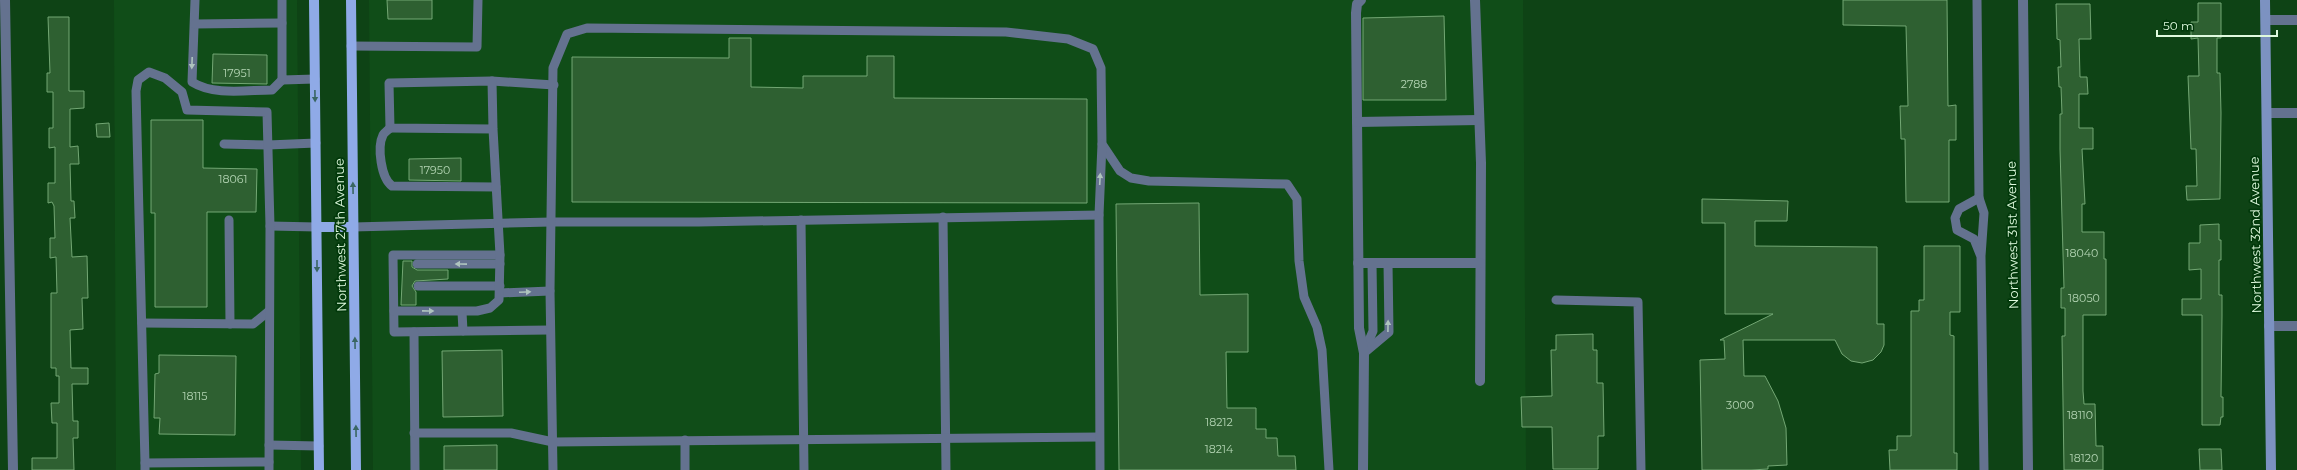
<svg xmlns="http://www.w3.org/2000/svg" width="2297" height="470" font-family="Montserrat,sans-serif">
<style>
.built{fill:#104d18}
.building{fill:#2e6031;stroke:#73a774}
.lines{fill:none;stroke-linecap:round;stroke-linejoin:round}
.lane{stroke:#64728f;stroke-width:9}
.street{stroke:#64728f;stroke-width:10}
.secondary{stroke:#7c92c1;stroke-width:10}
.primary{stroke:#8faae7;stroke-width:10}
.oneway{fill:#aec4be}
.oneway2{fill:#3a6662}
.labels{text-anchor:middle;stroke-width:3.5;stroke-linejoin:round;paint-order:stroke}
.number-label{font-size:11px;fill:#b3d4b3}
.street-label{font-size:13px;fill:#dffade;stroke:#01380a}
</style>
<rect width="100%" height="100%" fill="#0e4315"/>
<!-- built -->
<g class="built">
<path d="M114,0H297L301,470H116Z"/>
<path d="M369,0H1523L1526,470H373Z"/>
</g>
<!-- building -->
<g class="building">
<path d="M387,0H432V19H388Z"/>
<path d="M1843,0H1947L1948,106L1956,105V140H1949V202H1906L1905,139H1901L1900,106H1908L1906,26L1843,25Z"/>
<path d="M2198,3H2221V38H2217V73H2220L2221,113L2220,199L2187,200L2186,186H2197L2196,149H2191L2188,76H2199L2198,38L2191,39V22H2198Z"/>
<path d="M2056,4H2090L2091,39H2079L2080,77H2087L2088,94H2079V128H2093V149H2082L2085,204H2082V232H2104V259H2106V315H2083V391L2084,404H2095L2096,446H2103V470H2064L2062,336H2065V308H2061V288H2064L2060,149V114H2062L2061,87H2059L2058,67H2061L2060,40L2057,39Z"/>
<path d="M1444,16L1446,100H1363V18Z"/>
<path d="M48,17H69V91H84V108L70,109V147L78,146L79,164H70L71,201H74L75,218H70L72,257L87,256L88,298H82L83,329L70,330L71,368H88V384H72L73,421H78V438H73L74,470H32V458H57V423H52L51,403H59V376H56V368H51V293H57L56,257L50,258V238H55L54,206L52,202L48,203V183H55V147L49,148V128H53V92H47V73H50Z"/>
<path d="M729,38H751V87L803,88V76H867V56H894V98L1087,99V203L572,202V57L729,58Z"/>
<path d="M213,54L267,55V84L212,83Z"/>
<path d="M151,120H203V168L257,169L256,212H207V307H155V213H151Z"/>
<path d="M109,123L110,137H97L96,124Z"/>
<path d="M461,158V181L409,180V159Z"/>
<path d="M1702,199L1788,201L1787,221H1755V246L1877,247V324H1884V345L1881,352L1873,360L1862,363L1851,361L1842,354L1835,340H1743L1744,376H1765L1778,401L1786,428L1787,465L1768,466V469L1751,470H1702L1700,360L1725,359L1724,340H1720L1773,314H1725V223H1702Z"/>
<path d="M1199,203L1200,295L1248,294V352H1226L1227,408H1256V429H1266V438H1277L1278,456H1295L1296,470H1119L1116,204Z"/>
<path d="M2219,224V240H2221V260H2219V295H2222V316L2221,397H2223V417H2221L2220,425H2202V315H2182V299H2201V269L2189,270V243H2200V225Z"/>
<path d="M1924,246H1960V312H1950V335L1954,336V453H1957V470H1890L1889,450H1897V436H1911V311H1919V300H1924Z"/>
<path d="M403,261H412V267L417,270H448V279L415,281L412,286L416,292V305H401Z"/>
<path d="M1593,334V350H1597V383H1603L1604,436H1598V469H1553L1552,427H1522L1521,397L1552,396L1551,350H1556V335Z"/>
<path d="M502,350L503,416L443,417L442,351Z"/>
<path d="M159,355L236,356L235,435L159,434L160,418H154L155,374L159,373Z"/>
<path d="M497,445V470H444V446Z"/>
<path d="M2199,449H2221L2222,470H2200Z"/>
</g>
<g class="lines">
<!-- lane -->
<g class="lane">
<path d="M195,0L192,82C214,96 247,90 272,90L282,80"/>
<path d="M282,0V80L315,79"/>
<path d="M1977,0L1979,198L1984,213L1981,256L1984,470"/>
<path d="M195,24L282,23"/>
<path d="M351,46L477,47L478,0"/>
<path d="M492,81L554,85"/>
<path d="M390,128C388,130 384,133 383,135C377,147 381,178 392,186L496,187"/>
<path d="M224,144L268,145L316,143"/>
<path d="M1979,198L1959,209L1955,218L1957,230L1974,239L1980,254"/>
<path d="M943,217L946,470"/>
<path d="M229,220L230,324"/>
<path d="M801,220L804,470"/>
<path d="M270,226L317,227"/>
<path d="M353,227L551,222H699L1099,215"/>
<path d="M500,255H393L394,332L550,330"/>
<path d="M417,264H500"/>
<path d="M418,286H500"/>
<path d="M500,293L550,291"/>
<path d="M1556,300L1638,302L1641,470"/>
<path d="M394,311H477L490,308L499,300L500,255L493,129L492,81L389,83L390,128L493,129"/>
<path d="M462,312L463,331"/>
<path d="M142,323L253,324L269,311"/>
<path d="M414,332L415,470"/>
<path d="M1364,352L1373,331L1372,263"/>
<path d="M1364,353L1389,332L1388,263"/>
<path d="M414,433H511L553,442L1099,437"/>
<path d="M685,440V470"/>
<path d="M269,445L319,446"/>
<path d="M145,463L136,91L138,80L149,72L165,78L182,92L187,110L267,112L270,226L269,470"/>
<path d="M145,470V463L269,462"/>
<path d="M553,470L550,291L553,68L567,34L587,28L1006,32L1068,39L1093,49L1101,68L1102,144L1120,171L1131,178L1149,181L1287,184L1297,199L1299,261L1304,297L1317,327L1322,350L1329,470"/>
<path d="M1100,470L1099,215L1102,144"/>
</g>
<!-- street -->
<g class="street">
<path d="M5,0L13,470"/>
<path d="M1361,0L1357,4L1356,13L1359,328L1364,353L1363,470"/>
<path d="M1475,0L1481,163L1480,381"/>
<path d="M2023,0L2028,470"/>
<path d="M2266,20H2297"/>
<path d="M2267,113H2297"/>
<path d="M1357,122L1479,120"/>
<path d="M1358,263H1480"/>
<path d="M2269,326H2297"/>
</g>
<!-- secondary -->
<path class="secondary" d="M2265,0L2271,470"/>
<!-- primary -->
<g class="primary">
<path d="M314,0L319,470"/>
<path d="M351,0L356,470"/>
<path d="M317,227H353"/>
</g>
</g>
<!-- one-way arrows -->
<defs><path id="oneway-solid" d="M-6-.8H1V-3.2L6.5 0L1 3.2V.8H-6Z"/></defs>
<g class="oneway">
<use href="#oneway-solid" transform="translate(192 63) rotate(92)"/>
<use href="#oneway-solid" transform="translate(1100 179) rotate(-87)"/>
<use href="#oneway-solid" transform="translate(461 264) rotate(-179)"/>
<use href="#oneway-solid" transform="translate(525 292) rotate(-2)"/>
<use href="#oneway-solid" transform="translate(428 311) rotate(1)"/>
<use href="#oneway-solid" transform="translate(1388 326) rotate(-89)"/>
</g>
<g class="oneway2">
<use href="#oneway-solid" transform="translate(315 96) rotate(89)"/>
<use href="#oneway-solid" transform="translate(353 188) rotate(-91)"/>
<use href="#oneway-solid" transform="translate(317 266) rotate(90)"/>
<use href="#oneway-solid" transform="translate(355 343) rotate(-91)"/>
<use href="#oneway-solid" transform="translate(356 431) rotate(-91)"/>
</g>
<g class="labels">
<!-- number labels -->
<g class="number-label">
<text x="237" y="77">17951</text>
<text x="1414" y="88">2788</text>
<text x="435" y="174">17950</text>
<text x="233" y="183">18061</text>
<text x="2082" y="257">18040</text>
<text x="2084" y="302">18050</text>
<text x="195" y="400">18115</text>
<text x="1740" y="409">3000</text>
<text x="2080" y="419">18110</text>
<text x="1219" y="426">18212</text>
<text x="1219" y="453">18214</text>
<text x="2084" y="462">18120</text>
</g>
<!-- street labels -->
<g class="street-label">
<text transform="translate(340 235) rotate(-91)" y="5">Northwest 27th Avenue</text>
<text transform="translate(2012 235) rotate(-91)" y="5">Northwest 31st Avenue</text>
<text transform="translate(2255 235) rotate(-91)" y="5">Northwest 32nd Avenue</text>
</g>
</g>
<!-- scale -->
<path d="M2157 30v6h120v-6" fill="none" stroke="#dffade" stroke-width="2"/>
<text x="2163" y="30" font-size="12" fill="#dffade" stroke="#01380a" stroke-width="3" paint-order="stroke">50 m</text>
</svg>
